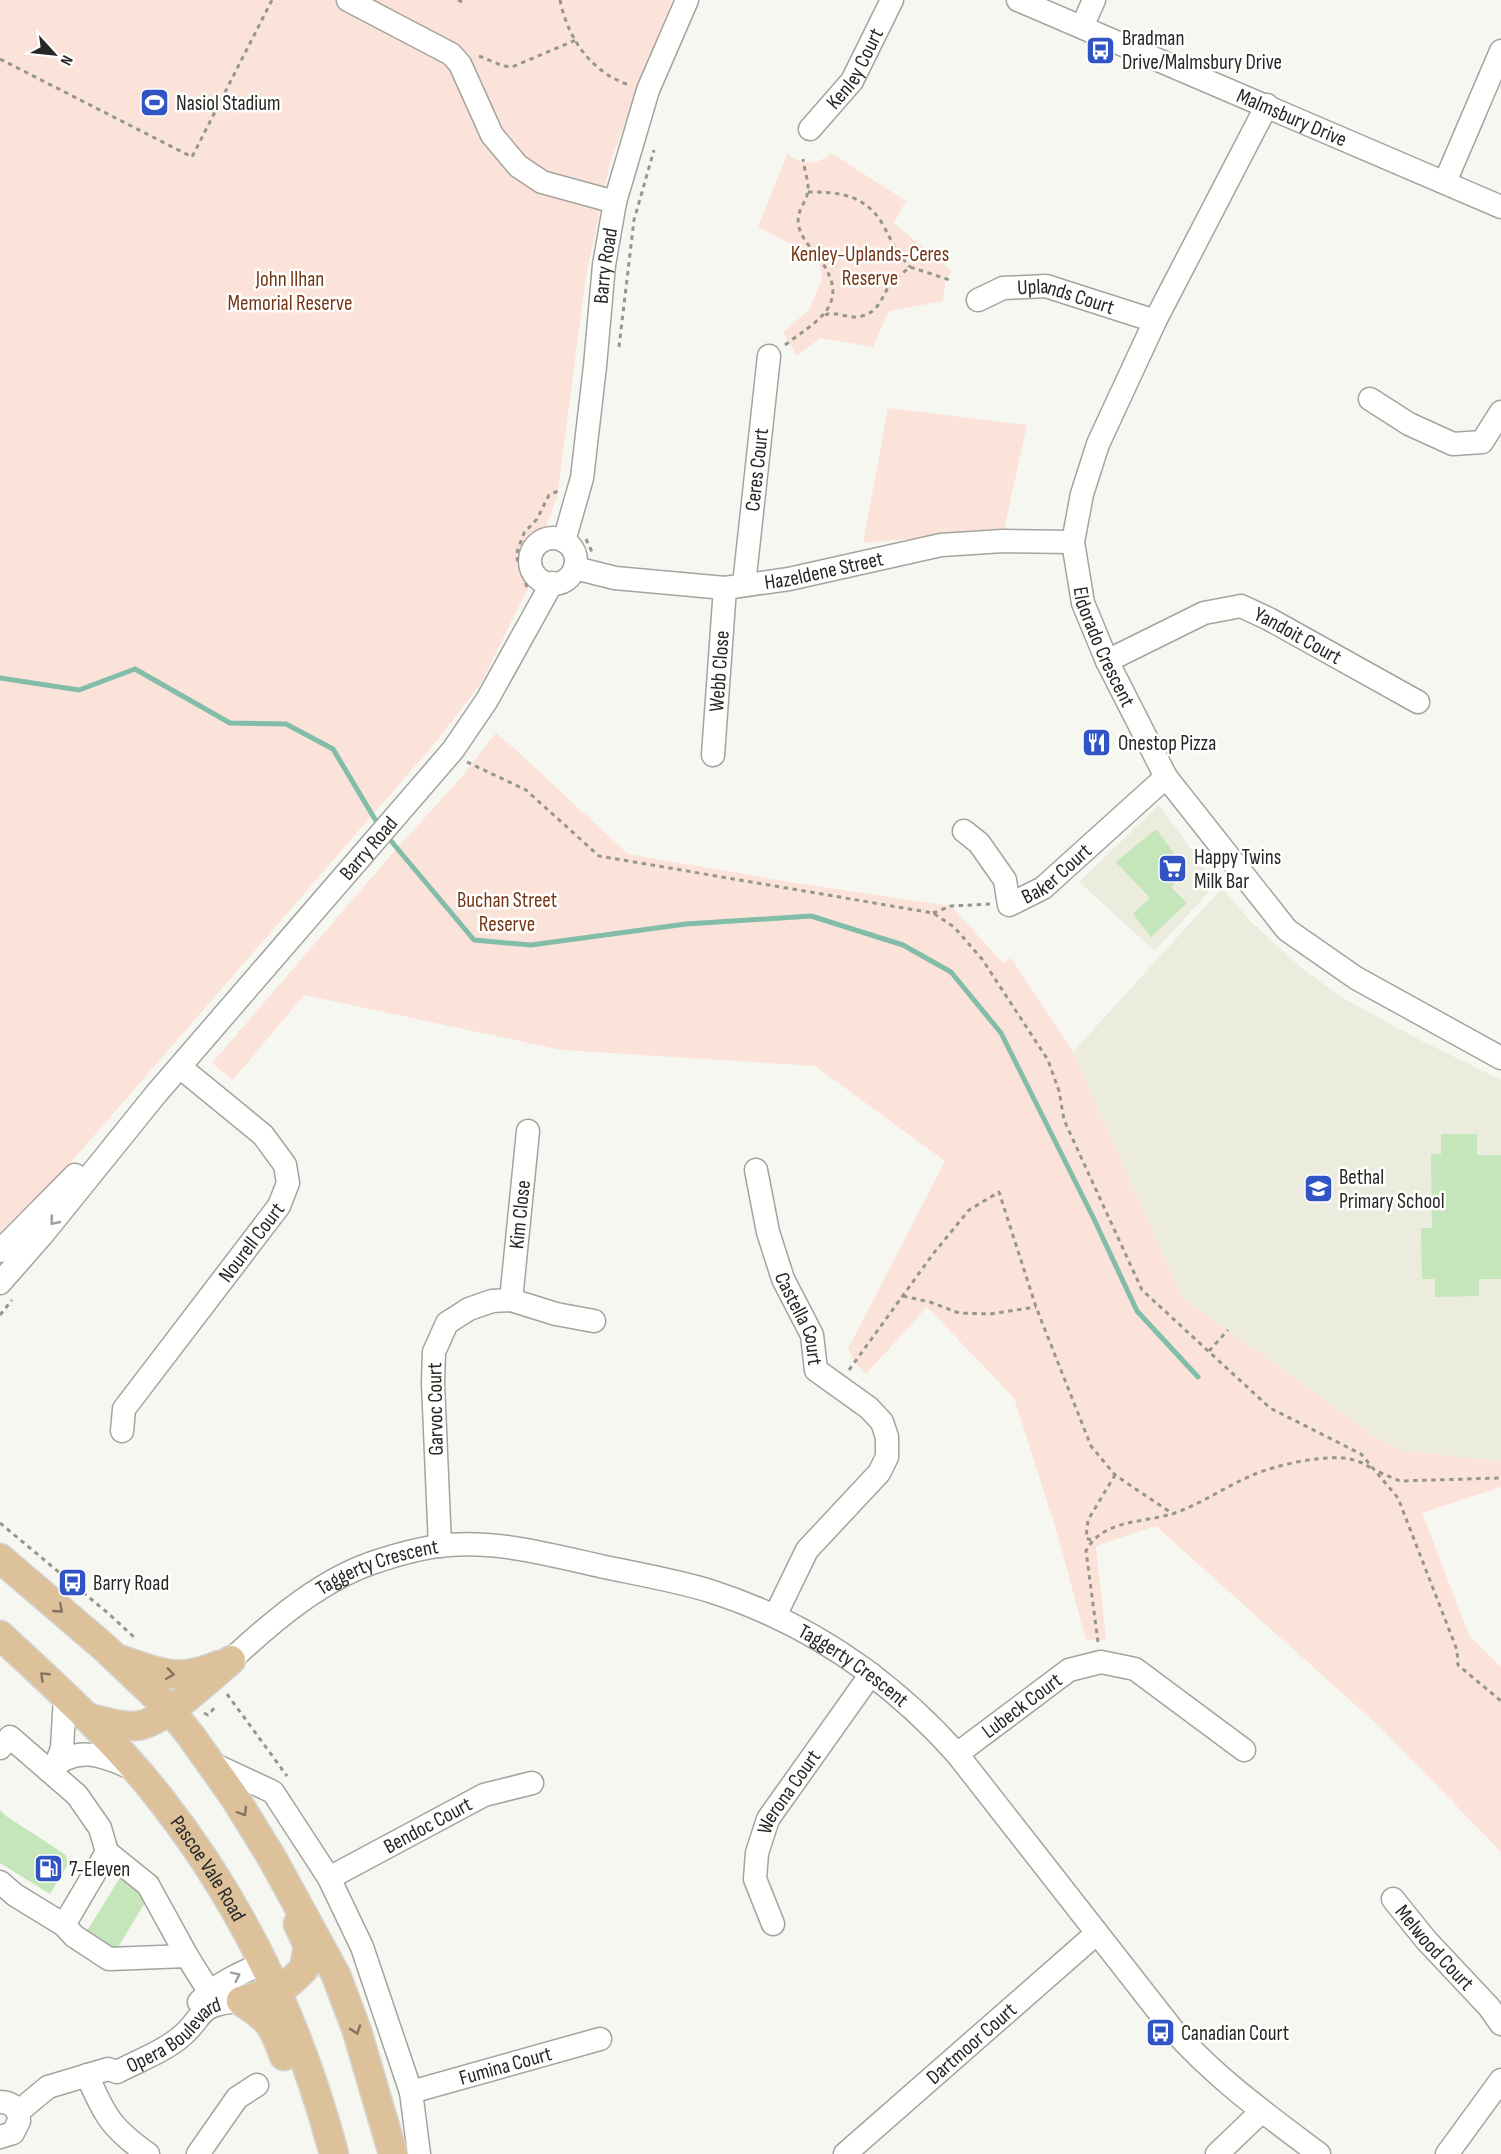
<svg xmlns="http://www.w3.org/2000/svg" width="1501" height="2154" font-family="'Sofia Sans Condensed',sans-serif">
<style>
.built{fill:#ebebde}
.green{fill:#fbe3d9}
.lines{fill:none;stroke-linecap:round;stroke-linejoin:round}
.stream{stroke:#82bda9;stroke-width:5}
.building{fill:#c4e6ba}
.minor-casing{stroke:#a4a49f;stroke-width:25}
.major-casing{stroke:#d4d4d3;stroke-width:31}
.path{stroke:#969691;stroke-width:3;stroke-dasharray:4.5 4.5;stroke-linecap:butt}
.minor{stroke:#fff;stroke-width:22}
.major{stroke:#dcc19a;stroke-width:28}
.oneway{stroke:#9e9e9d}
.oneway2{stroke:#827460}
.labels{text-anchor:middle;stroke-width:5;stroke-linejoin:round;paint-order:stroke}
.poi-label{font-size:21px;fill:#272725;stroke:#fffffe;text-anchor:start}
.street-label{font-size:21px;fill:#272725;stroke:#fffffe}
.park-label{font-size:21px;fill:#743518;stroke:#fffffe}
</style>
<rect width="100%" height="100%" fill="#f7f7f1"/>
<!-- built -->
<g class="built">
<path d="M1159,805L1216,884L1155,951L1079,882Z"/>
<path d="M1222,888L1253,924L1304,970L1343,998L1416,1038L1501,1080V1461L1406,1451L1382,1441L1183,1298L1073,1052Z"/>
</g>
<!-- green -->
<g class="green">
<path d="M0,0H672L610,163L586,276L557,498L545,529L527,546L523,560L530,584L480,685L435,743L66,1168L0,1232Z"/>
<path d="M831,153L906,201L894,223L952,271L946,280L943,301L889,311L873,347L820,338L797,356L783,332L809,310L822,279L819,259L758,227L787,154C802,165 817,166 831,153Z"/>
<path d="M888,408L1027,425L1004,530L863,543Z"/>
<path d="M496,733L516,750L628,854L795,883L951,906L1003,963L1011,958L1073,1052L1183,1298L1382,1441L1406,1451L1501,1461V1487L1422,1513L1469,1635L1501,1667V1852L1381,1728L1156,1526L1096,1546L1106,1640H1086L1058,1536L1014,1398L927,1307L866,1374L855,1363L848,1349L945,1161L815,1066L562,1050L304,995L233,1080L212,1063L397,848L460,779Z"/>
</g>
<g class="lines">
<!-- stream -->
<g class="stream">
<path d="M0,678L79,690L135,669L230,723L286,724L333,749L379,826"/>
<path d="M386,835L474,940L531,945L686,924L811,916L903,945L951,972L1001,1033L1093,1217L1137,1311L1198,1377"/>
</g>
</g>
<!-- building -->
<g class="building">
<path d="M1156,829L1187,871L1171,887L1187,903L1151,937L1133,914L1150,898L1116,862Z"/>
<path d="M1441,1134H1477V1155H1501V1279H1479V1296L1435,1297V1279H1422L1421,1228H1432L1431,1154H1441Z"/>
<path d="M0,1810L6,1816L66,1855L68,1864L50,1894L0,1863Z"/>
<path d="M131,1860L160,1878L112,1957L82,1939Z"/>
</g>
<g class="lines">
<defs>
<g id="minor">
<path d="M348,0L451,54L460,64L492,135L518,166L542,182L615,202"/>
<path id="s1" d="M1018,0L1501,207"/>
<path d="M1082,27L1094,0"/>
<path id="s2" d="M1267,105L1155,321L1098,444L1082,494L1073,542L1083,603L1107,661L1166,777L1287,930L1356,978L1501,1058"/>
<path id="s3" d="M810,129L852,81L892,0"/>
<path d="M1445,182L1501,51"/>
<path id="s4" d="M978,300L1003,288L1046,286L1155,321"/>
<path d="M1370,399L1409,424L1453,444L1482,442L1501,412"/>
<circle cx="553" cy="561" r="23"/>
<path id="s5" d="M564,541L582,478L595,366L604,265L615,202L648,90L687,0"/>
<path id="s6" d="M575,568L615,578L725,588L789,579L941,545L1003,541L1073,542"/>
<path id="s7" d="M744,585L769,356"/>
<path id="s8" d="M1107,661L1204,613L1241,606L1269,619L1418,702"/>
<path id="s9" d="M713,755L725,588"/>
<path id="s10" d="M964,831L979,843L1005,880L1009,905L1043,888L1166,777"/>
<path id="s11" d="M756,1170L768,1232L783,1279L812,1335L816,1370L869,1408L882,1422L887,1437V1457L879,1473L807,1550L775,1616"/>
<path d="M0,1251L75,1175"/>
<path id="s12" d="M0,1283L43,1234L156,1094L453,750L487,700L552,583"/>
<path id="s13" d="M511,1300L528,1131"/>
<path id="s14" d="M122,1431L124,1409L279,1206L288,1183L285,1165L263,1135L180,1067"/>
<path d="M440,1546L433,1383L434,1352L447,1323L469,1309L492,1301L511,1300L556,1314L594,1321"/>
<path id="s15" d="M231,1660C274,1620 324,1577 381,1560C399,1554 419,1549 438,1546C492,1539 548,1554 600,1566C637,1574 674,1580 710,1591C807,1622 890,1679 957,1754L1173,2030C1218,2080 1266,2114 1319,2154"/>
<path d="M0,1748L10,1737L77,1795L100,1828L107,1852L64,1925"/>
<path id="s16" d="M957,1754L1069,1670L1101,1662L1135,1669L1244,1750"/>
<path d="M57,1762L62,1748L65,1697"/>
<path d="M211,1763L273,1792L329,1878L362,1947L411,2092L419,2154"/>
<path d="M49,1771C75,1744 103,1755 133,1769"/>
<path d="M107,1852L148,1885L187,1956"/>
<path id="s17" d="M329,1878L484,1795L532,1783"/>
<path d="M0,1882L15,1895L64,1925L74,1936L109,1959L187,1956L217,2004"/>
<path id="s18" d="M1393,1899L1426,1940L1489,2007L1501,2024"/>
<path id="s19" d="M773,1924L755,1879L757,1853L768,1819L871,1674"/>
<path d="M199,2002C217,1983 241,1973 264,1963"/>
<path d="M87,2075C105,2116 111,2128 148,2154"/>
<path id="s20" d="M411,2092L600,2039"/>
<path d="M0,2102C12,2102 19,2109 19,2121L13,2133L0,2137"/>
<path id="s21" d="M18,2112L48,2087L108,2069L117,2072C138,2061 165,2051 183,2035C203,2017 198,2006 230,2002"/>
<path d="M198,2154L237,2098L257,2085"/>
<path id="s22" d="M845,2154L1097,1933"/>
<path d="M1217,2154L1262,2111"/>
<path d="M1447,2154L1501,2080"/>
</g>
<g id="major">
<path d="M0,1558L105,1648L170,1710L191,1736L235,1798L272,1858L336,1975L357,2031L393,2154"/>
<path id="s23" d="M0,1635C56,1687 115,1740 162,1801C244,1906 300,2025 334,2154"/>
<path d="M122,1660C162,1674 178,1682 219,1665"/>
<path d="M86,1717C102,1721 120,1727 136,1726C162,1724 210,1678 231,1660"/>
<path d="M241,2001L277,1990L289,1983L304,1969L308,1946L298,1924"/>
<path d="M241,2001C270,2021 272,2022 284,2056"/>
</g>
</defs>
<!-- minor casing -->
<use href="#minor" class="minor-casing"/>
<!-- major casing -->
<use href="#major" class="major-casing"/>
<!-- path -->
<g class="path">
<path d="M458,0L464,3"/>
<path d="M560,0C568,39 591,72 629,85"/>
<path d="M479,56L503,66L512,67L576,40"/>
<path d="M0,59L192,157L272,0"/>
<path d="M808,192C838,192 864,194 882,223C892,241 895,251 910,267"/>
<path d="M825,315C835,310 849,320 862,316C878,312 881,299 889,286C894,279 903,273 910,267L950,280"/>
<path d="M785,345C816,321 851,306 822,262C814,251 802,240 799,227C795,211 806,204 808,191C809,182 804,169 803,159"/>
<path d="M619,347L634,220L654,150"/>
<path d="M586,539L592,552"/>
<path d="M527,587L516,555L524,533L537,519L549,495L558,491"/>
<path d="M467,762L526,790L599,856L933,913L954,927L982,959L1048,1060L1059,1091L1064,1120L1142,1290L1270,1408L1361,1454L1398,1498L1457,1650L1458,1665L1501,1701"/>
<path d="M933,913L951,906L990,904"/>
<path d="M903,1296L930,1302L959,1313L990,1314L1036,1307"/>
<path d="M0,1315L12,1300"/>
<path d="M1209,1351L1228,1330"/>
<path d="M849,1370L933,1254L969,1210L999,1192L1036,1307L1091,1446L1115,1475L1173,1514"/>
<path d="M1379,1472L1400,1481L1501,1478"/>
<path d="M0,1523L109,1614L136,1639"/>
<path d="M1091,1540L1086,1538L1088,1520L1115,1475"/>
<path d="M1098,1642L1086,1551C1102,1519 1145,1523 1175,1513C1203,1503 1226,1486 1253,1475C1275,1465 1319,1456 1343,1458C1355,1459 1363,1463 1373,1469"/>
<path d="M227,1694L287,1776"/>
<path d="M204,1713L208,1715L217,1705"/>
</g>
<!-- minor -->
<use href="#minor" class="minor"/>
<!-- major -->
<use href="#major" class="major"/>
</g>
<!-- one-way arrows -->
<defs><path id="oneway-chevron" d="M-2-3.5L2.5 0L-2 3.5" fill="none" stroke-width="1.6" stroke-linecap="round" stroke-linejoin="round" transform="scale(1.5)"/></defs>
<g class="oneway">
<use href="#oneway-chevron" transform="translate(54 1221) rotate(129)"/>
<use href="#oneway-chevron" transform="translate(236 1976) rotate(-26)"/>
</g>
<g class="oneway2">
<use href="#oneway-chevron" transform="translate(59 1609) rotate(41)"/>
<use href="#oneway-chevron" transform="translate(170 1674) rotate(8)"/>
<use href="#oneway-chevron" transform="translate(44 1676) rotate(-136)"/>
<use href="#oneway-chevron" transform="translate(243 1812) rotate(58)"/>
<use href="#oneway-chevron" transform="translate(356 2030) rotate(71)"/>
</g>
<!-- icons -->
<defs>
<symbol id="bus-square" viewBox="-11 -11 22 22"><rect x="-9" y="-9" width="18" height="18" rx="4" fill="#3054c4" stroke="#fffffe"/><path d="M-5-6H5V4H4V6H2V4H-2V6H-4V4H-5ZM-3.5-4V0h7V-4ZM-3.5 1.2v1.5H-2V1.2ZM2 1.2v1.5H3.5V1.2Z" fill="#fff"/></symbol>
<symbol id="stadium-square" viewBox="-11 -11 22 22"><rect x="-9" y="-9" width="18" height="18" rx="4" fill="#3054c4" stroke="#fffffe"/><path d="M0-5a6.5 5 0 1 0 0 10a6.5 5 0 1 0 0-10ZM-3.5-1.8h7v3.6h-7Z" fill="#fff"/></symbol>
<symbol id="restaurant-square" viewBox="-11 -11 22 22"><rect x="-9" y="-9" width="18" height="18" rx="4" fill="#3054c4" stroke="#fffffe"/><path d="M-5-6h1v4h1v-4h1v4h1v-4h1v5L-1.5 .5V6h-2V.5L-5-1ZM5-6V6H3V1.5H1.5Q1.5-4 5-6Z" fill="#fff"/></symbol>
<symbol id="supermarket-square" viewBox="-11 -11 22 22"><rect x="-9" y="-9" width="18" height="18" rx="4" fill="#3054c4" stroke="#fffffe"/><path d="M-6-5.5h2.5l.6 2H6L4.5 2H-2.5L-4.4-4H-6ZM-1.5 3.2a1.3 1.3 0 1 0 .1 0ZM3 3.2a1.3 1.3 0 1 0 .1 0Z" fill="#fff"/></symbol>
<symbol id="school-square" viewBox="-11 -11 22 22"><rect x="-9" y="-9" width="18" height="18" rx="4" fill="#3054c4" stroke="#fffffe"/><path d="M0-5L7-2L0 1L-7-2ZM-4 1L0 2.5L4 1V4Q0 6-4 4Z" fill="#fff"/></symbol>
<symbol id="fuel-square" viewBox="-11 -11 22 22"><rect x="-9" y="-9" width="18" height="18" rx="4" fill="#3054c4" stroke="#fffffe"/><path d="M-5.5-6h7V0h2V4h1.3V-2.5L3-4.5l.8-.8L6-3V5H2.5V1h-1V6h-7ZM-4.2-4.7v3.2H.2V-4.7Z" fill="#fff"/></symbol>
</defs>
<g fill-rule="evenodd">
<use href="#bus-square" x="1084" y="34" width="33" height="33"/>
<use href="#stadium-square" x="138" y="86" width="33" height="33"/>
<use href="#restaurant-square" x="1080" y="726" width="33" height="33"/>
<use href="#supermarket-square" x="1156" y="852" width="33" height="33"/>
<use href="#school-square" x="1302" y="1172" width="33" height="33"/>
<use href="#bus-square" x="56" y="1566" width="33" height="33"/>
<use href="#fuel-square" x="32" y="1852" width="33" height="33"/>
<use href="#bus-square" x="1144" y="2016" width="33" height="33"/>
</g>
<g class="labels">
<!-- poi labels -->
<g class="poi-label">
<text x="1122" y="45">Bradman<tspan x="1122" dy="24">Drive/Malmsbury Drive</tspan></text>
<text x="176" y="110">Nasiol Stadium</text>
<text x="1118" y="750">Onestop Pizza</text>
<text x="1194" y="864">Happy Twins<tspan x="1194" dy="24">Milk Bar</tspan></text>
<text x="1339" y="1184">Bethal<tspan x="1339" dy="24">Primary School</tspan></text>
<text x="93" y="1590">Barry Road</text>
<text x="69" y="1876">7-Eleven</text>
<text x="1181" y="2040">Canadian Court</text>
</g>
<!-- street labels -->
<g class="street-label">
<text dy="7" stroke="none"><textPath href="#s3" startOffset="76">Kenley Court</textPath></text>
<text dy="7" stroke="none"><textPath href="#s1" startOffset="298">Malmsbury Drive</textPath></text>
<text dy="7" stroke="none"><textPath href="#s5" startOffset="279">Barry Road</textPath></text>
<text dy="7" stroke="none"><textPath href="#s4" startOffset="92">Uplands Court</textPath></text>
<text dy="7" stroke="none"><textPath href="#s7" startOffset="116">Ceres Court</textPath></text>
<text dy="7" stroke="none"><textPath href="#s6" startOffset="252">Hazeldene Street</textPath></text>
<text dy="7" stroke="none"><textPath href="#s8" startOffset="210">Yandoit Court</textPath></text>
<text dy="7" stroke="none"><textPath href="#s2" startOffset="590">Eldorado Crescent</textPath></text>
<text dy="7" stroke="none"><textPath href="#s9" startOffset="84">Webb Close</textPath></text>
<text dy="7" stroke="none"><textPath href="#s12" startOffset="570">Barry Road</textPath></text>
<text dy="7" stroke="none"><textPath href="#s10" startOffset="147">Baker Court</textPath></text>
<text dy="7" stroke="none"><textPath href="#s13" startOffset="86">Kim Close</textPath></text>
<text dy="7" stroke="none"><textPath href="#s14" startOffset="232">Nourell Court</textPath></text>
<text dy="7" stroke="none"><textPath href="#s11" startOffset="156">Castella Court</textPath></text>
<text transform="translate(435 1409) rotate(-91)" y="7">Garvoc Court</text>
<text dy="7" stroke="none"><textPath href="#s15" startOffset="176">Taggerty Crescent</textPath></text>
<text dy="7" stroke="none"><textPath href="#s15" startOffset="680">Taggerty Crescent</textPath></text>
<text dy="7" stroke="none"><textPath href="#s16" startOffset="81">Lubeck Court</textPath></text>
<text dy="7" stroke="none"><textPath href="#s19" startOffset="144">Werona Court</textPath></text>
<text dy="7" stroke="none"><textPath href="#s17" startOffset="112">Bendoc Court</textPath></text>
<text dy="7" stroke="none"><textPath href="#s23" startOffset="314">Pascoe Vale Road</textPath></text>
<text dy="7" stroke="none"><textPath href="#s18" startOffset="64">Melwood Court</textPath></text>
<text dy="7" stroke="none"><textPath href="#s21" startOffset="180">Opera Boulevard</textPath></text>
<text dy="7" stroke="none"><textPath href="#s22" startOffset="168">Dartmoor Court</textPath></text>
<text dy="7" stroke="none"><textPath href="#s20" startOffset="98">Fumina Court</textPath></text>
</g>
<!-- park labels -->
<g class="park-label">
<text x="870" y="261">Kenley-Uplands-Ceres<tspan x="870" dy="24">Reserve</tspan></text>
<text x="290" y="286">John Ilhan<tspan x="290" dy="24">Memorial Reserve</tspan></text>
<text x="507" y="907">Buchan Street<tspan x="507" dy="24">Reserve</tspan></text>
</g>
</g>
<!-- north arrow -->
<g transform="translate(54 54) rotate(117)" stroke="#fffffe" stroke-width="4.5" paint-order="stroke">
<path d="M0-4.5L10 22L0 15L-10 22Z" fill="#272725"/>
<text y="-9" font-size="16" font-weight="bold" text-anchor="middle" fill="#272725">N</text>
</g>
</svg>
